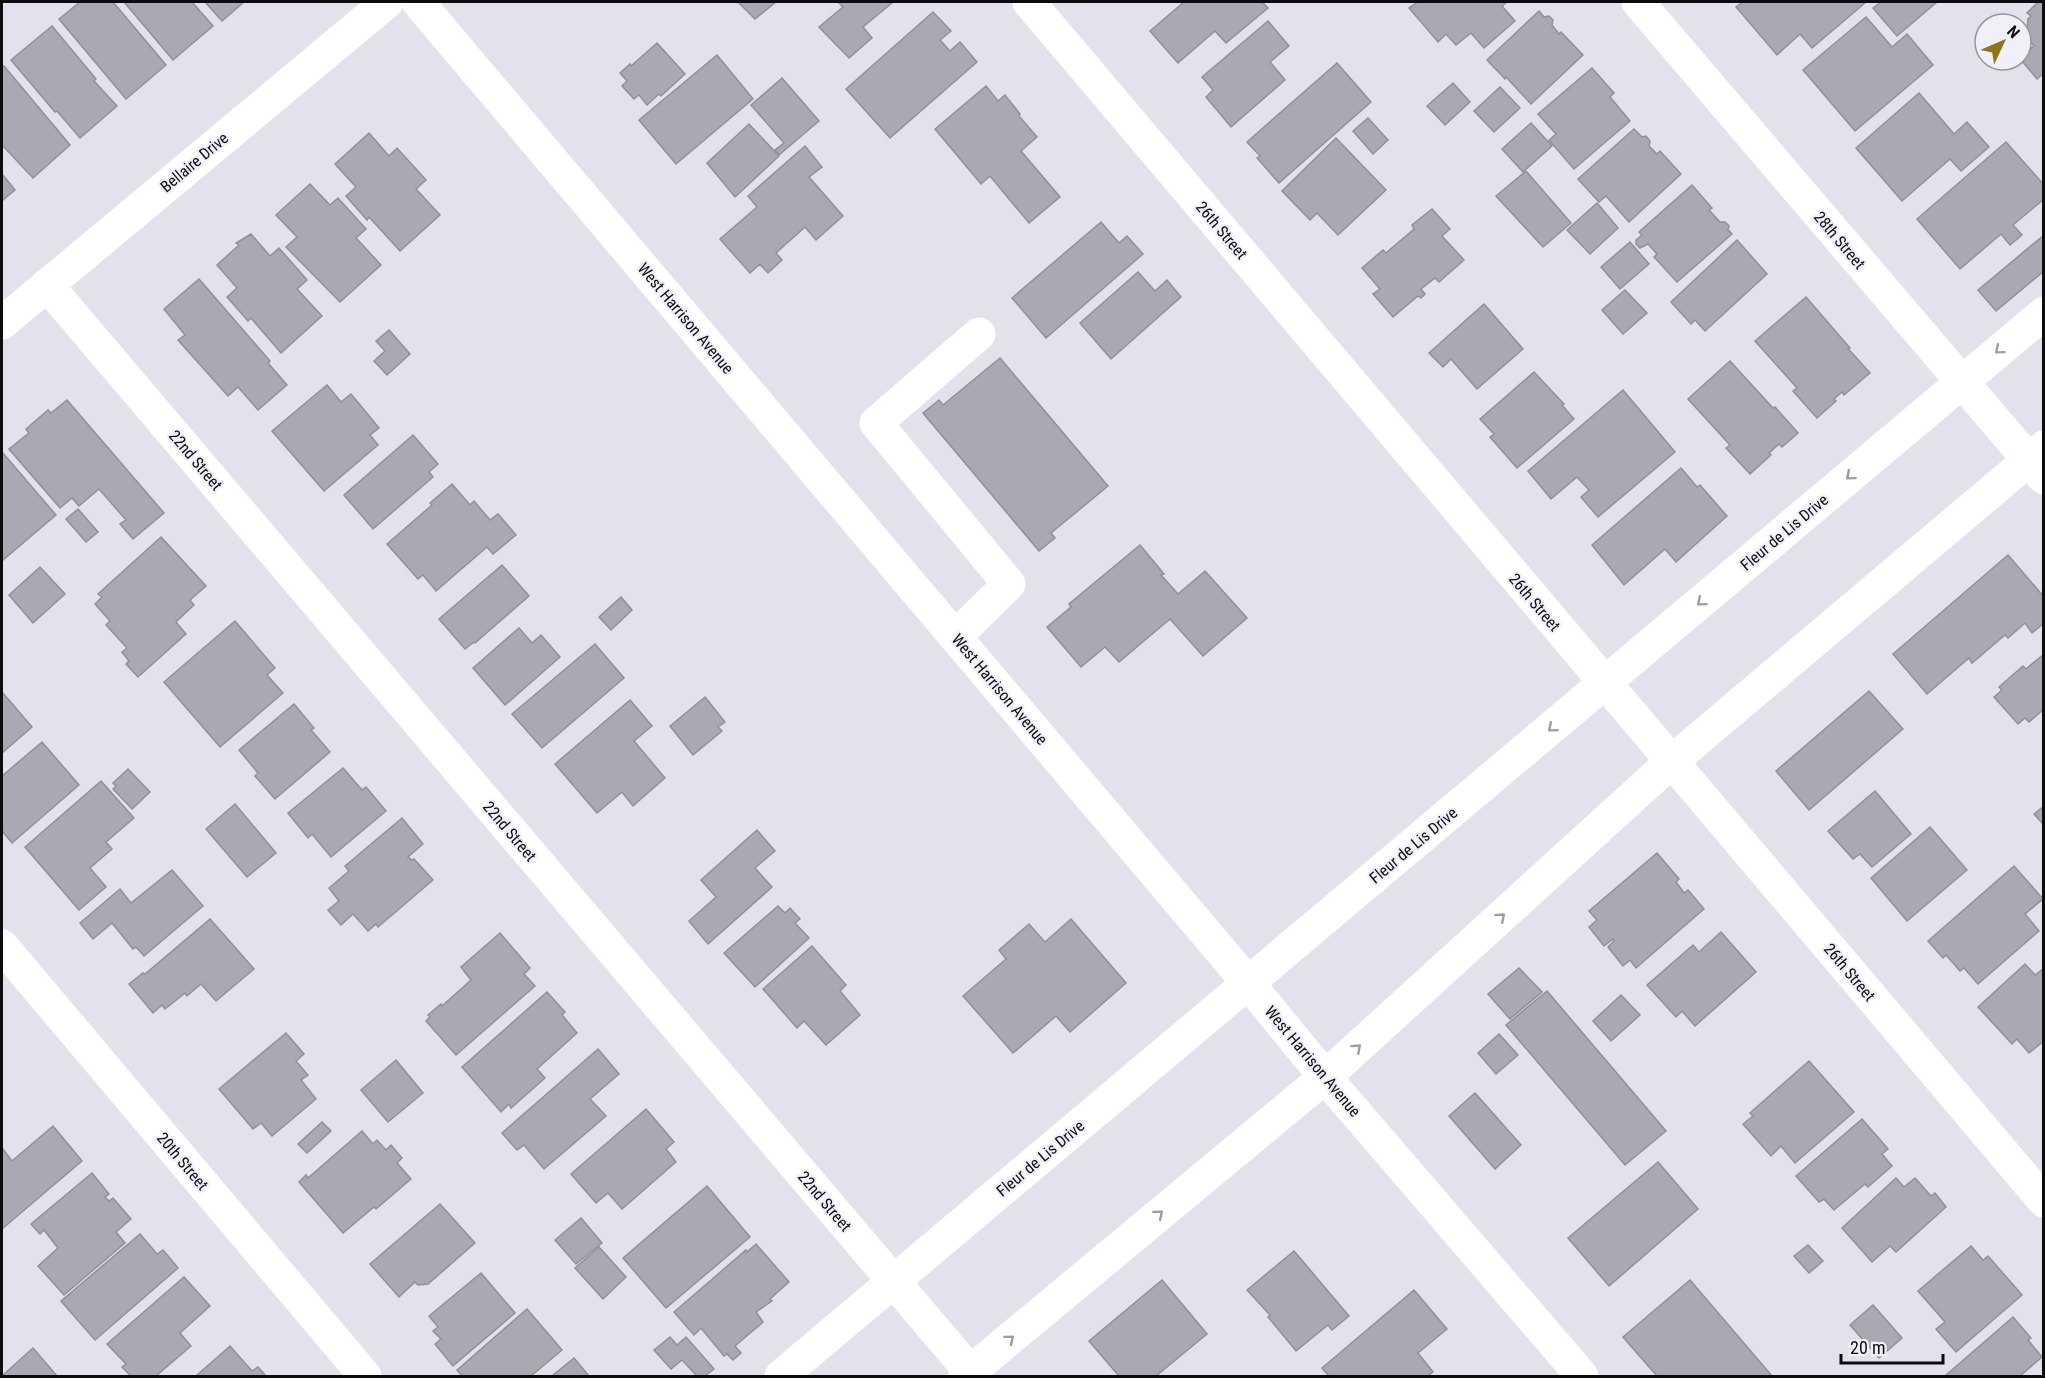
<svg xmlns="http://www.w3.org/2000/svg" width="2045" height="1378" font-family="'Roboto Condensed',sans-serif">
<style>
.building{fill:#a9a9b3;stroke:#8f9099;stroke-width:1.5}
.lines{fill:none;stroke-linecap:round;stroke-linejoin:round}
.minor{stroke:#fff;stroke-width:33}
.oneway{stroke:#9e9e9f}
.labels{text-anchor:middle;stroke-width:4.5;stroke-linejoin:round;paint-order:stroke}
.street-label{font-size:16px;fill:#0c0c0f;stroke:#eff0fa}
</style>
<rect width="100%" height="100%" fill="#e2e2ed"/>
<!-- building -->
<g class="building">
<path d="M80,2H113L166,65L126,99L59,19Z"/>
<path d="M124,2H192L213,26L173,60Z"/>
<path d="M205,2H244L222,21Z"/>
<path d="M738,2H776L755,19Z"/>
<path d="M838,2H893L863,27L872,38L849,58L819,27L843,7Z"/>
<path d="M1184,2H1262L1268,8L1226,43L1215,31L1178,63L1150,31Z"/>
<path d="M1418,2H1507L1502,6L1515,21L1484,48L1471,33L1456,45L1446,34L1438,42L1409,8Z"/>
<path d="M1743,2H1866L1812,48L1800,34L1777,55L1736,7Z"/>
<path d="M1881,2H1937L1897,36L1873,8Z"/>
<path d="M2038,2H2044V73L2037,79L2021,60V56L2034,46L2025,35L2029,32L2027,29L2028,19L2031,16L2027,13Z"/>
<path d="M1539,11L1544,17L1549,16L1553,20L1552,25L1559,34L1561,32L1583,55L1531,104L1506,77L1505,79L1487,60Z"/>
<path d="M933,12L951,31L940,40L950,51L960,42L977,62L890,138L846,89Z"/>
<path d="M1866,17L1892,47L1907,34L1933,65L1855,131L1803,70Z"/>
<path d="M1268,21L1289,46L1270,62L1285,80L1231,127L1206,97L1213,90L1202,77Z"/>
<path d="M52,26L96,79L94,81L117,106L80,138L57,111L55,112L11,60Z"/>
<path d="M657,43L685,74L661,96L659,94L647,105L639,95L634,99L622,86L627,81L620,73L630,64L631,66Z"/>
<path d="M717,55L753,99L676,164L639,120Z"/>
<path d="M1337,63L1371,102L1279,183L1257,158L1260,156L1247,142Z"/>
<path d="M4,66L70,145L33,178L2,145V68Z"/>
<path d="M1592,68L1614,93L1610,97L1630,121L1574,169L1549,140L1556,134L1538,114Z"/>
<path d="M782,78L819,121L779,155L775,150L784,143L751,105Z"/>
<path d="M1453,83L1470,102L1445,125L1427,106Z"/>
<path d="M986,86L998,101L1005,95L1020,114L1019,116L1037,137L1021,151L1060,197L1029,223L990,176L981,184L935,129Z"/>
<path d="M1500,87L1520,108L1494,132L1474,111Z"/>
<path d="M1919,93L1954,134L1967,122L1989,147L1961,171L1950,159L1902,201L1856,148Z"/>
<path d="M1368,118L1388,140L1373,154L1353,131Z"/>
<path d="M1531,123L1552,146L1523,172L1502,149Z"/>
<path d="M749,124L779,156L735,197L707,163Z"/>
<path d="M1634,129L1642,137L1646,136L1650,141L1649,146L1657,154L1660,151L1681,174L1629,222L1606,196L1599,202L1578,179Z"/>
<path d="M369,133L389,156L397,148L426,180L416,189L440,215L400,251L369,217L367,220L346,196L356,187L335,164Z"/>
<path d="M1336,138L1386,190L1338,235L1317,213L1310,220L1282,191Z"/>
<path d="M2006,142L2044,185V199L2013,225L2022,235L2010,245L2001,234L1960,269L1917,219Z"/>
<path d="M805,146L822,167L809,177L843,216L816,240L805,227L776,253L782,260L768,273L760,264L750,273L720,239L757,207L748,196Z"/>
<path d="M1526,171L1571,223L1543,247L1496,196Z"/>
<path d="M2,174L15,190L2,201Z"/>
<path d="M310,184L330,205L338,198L366,229L356,238L381,265L340,302L286,247L297,237L276,215Z"/>
<path d="M1692,185L1712,208L1709,210L1720,222H1725L1729,226L1728,230L1732,234L1677,282L1654,257L1657,254L1648,244L1640,248L1636,244V240L1642,235L1639,232Z"/>
<path d="M1597,203L1618,228L1590,254L1567,230Z"/>
<path d="M1432,209L1450,229L1442,236L1464,260L1439,282L1435,278L1421,289L1425,294L1421,298L1418,296L1393,317L1373,294L1380,289L1362,268L1383,250L1386,253L1414,229L1412,225Z"/>
<path d="M1101,222L1119,243L1127,236L1143,254L1046,338L1012,298Z"/>
<path d="M251,234L270,256L279,248L307,280L297,289L322,316L281,353L251,318L248,321L227,297L237,288L217,265L239,245L236,243Z"/>
<path d="M2044,235V271L1996,311L1978,290Z"/>
<path d="M1737,240L1767,274L1705,331L1695,320L1691,324L1671,302Z"/>
<path d="M1630,242L1649,264L1620,289L1601,267Z"/>
<path d="M1138,272L1155,291L1167,280L1181,297L1111,359L1080,323Z"/>
<path d="M199,279L270,361L268,363L287,385L258,410L238,387L228,396L178,340L185,335L164,309Z"/>
<path d="M1625,290L1647,313L1623,334L1602,310Z"/>
<path d="M1806,297L1850,348L1848,349L1853,354L1870,373L1844,395L1842,392L1834,399L1836,401L1817,418L1793,391L1797,388L1755,341Z"/>
<path d="M1484,304L1523,349L1477,389L1451,359L1443,367L1429,353Z"/>
<path d="M389,330L410,354L387,375L374,361L385,351L376,341Z"/>
<path d="M1000,358L1108,486L1051,533L1055,538L1039,551L923,413L939,400L943,405Z"/>
<path d="M1730,361L1773,408L1775,407L1798,433L1782,447L1779,444L1769,453L1771,455L1750,474L1726,448L1730,445L1688,399Z"/>
<path d="M1534,372L1564,404L1562,405L1574,419L1517,468L1490,437L1494,434L1480,419Z"/>
<path d="M327,385L341,402L351,394L379,428L370,435L378,445L324,491L272,431Z"/>
<path d="M1623,390L1675,452L1598,517L1581,497L1589,490L1577,477L1551,499L1528,471Z"/>
<path d="M67,400L164,513L133,539L120,524L126,520L99,489L79,506L72,498L60,508L9,449L29,433L26,429L48,410L51,413Z"/>
<path d="M413,435L438,464L429,472L433,477L373,529L344,495Z"/>
<path d="M2,452L56,515L3,560L2,558Z"/>
<path d="M1681,468L1697,487L1700,485L1727,516L1676,562L1665,549L1624,585L1592,545Z"/>
<path d="M452,484L470,505L474,501L490,520L498,514L516,535L493,554L487,547L436,591L423,575L418,579L387,544L432,505L430,503Z"/>
<path d="M78,509L98,532L86,542L66,519Z"/>
<path d="M161,537L206,586L190,600L194,605L176,622L186,634L138,677L126,664L129,661L122,652L127,648L106,625L110,621L95,604L102,597L98,594Z"/>
<path d="M1140,545L1164,574L1161,575L1178,594L1205,571L1247,618L1203,656L1170,619L1119,662L1105,647L1081,667L1047,627L1071,607L1069,604Z"/>
<path d="M2008,555L2044,597V623L2032,633L2025,623L2008,638L2005,635L1972,663L1969,658L1927,694L1893,654Z"/>
<path d="M502,565L529,596L475,643L474,642L465,649L439,619Z"/>
<path d="M40,567L65,594L33,623L9,595Z"/>
<path d="M621,597L632,610L611,630L599,617Z"/>
<path d="M235,621L275,668L267,675L283,693L220,747L164,682Z"/>
<path d="M519,628L532,643L541,635L560,657L505,705L473,668Z"/>
<path d="M595,644L624,678L542,748L512,714Z"/>
<path d="M2044,654V709L2029,722L2025,718L2018,724L1994,697L2002,690L1999,687L2023,666L2026,669Z"/>
<path d="M1869,691L1903,729L1809,810L1776,771Z"/>
<path d="M2,692L32,727L2,753Z"/>
<path d="M705,697L725,722L718,727L722,731L693,755L670,726Z"/>
<path d="M630,700L652,726L634,741L665,778L633,806L622,792L597,813L555,764Z"/>
<path d="M294,704L314,728L311,730L330,752L275,799L255,776L258,773L239,750Z"/>
<path d="M42,742L79,785L12,843L2,831V776Z"/>
<path d="M343,768L362,790L366,787L386,811L331,857L312,834L308,838L288,813Z"/>
<path d="M128,769L150,792L132,809L113,789L116,786L113,783Z"/>
<path d="M101,781L134,818L106,842L112,849L90,868L106,887L79,910L25,847Z"/>
<path d="M1875,791L1911,834L1872,867L1860,854L1853,859L1828,831Z"/>
<path d="M235,804L276,853L247,877L206,829Z"/>
<path d="M2044,806V825L2034,814Z"/>
<path d="M402,818L423,844L408,857L412,860L414,859L433,880L378,927L376,924L368,931L353,914L341,925L328,910L339,901L329,888L349,871L345,866Z"/>
<path d="M1930,827L1967,870L1907,921L1871,878Z"/>
<path d="M757,830L775,851L755,868L772,887L708,944L689,921L716,897L701,880Z"/>
<path d="M1657,853L1679,879L1676,882L1684,893L1688,890L1704,909L1636,968L1630,960L1623,966L1608,947L1614,941L1613,939L1604,946L1589,927L1597,920L1589,911Z"/>
<path d="M2014,866L2043,899L2025,914L2039,931L1978,984L1964,968L1960,971L1946,955L1943,958L1928,941Z"/>
<path d="M172,870L203,906L144,956L136,947L133,949L112,923L93,939L80,923L120,889L131,903Z"/>
<path d="M778,906L785,913L790,908L800,919L795,923L809,938L755,987L724,953Z"/>
<path d="M210,919L254,969L216,1001L201,984L187,996L185,993L165,1009L162,1005L153,1013L129,984L143,973L145,974Z"/>
<path d="M1071,919L1126,983L1070,1032L1056,1016L1013,1053L963,996L1006,959L999,950L1029,924L1045,942Z"/>
<path d="M1721,932L1756,972L1695,1026L1682,1011L1676,1017L1647,985L1693,945L1699,952Z"/>
<path d="M500,933L530,968L524,974L535,986L456,1055L426,1021L430,1017L428,1015L441,1004L442,1006L471,980L461,967Z"/>
<path d="M812,946L846,985L840,991L860,1015L826,1045L804,1021L797,1028L763,989Z"/>
<path d="M2025,964L2035,975L2044,968V1041L2029,1053L2017,1039L2012,1044L1978,1007Z"/>
<path d="M1519,968L1542,992L1510,1019L1488,994Z"/>
<path d="M1547,991L1666,1131L1625,1165L1506,1025Z"/>
<path d="M547,992L565,1012L562,1015L577,1033L537,1069L545,1078L511,1108L509,1104L501,1112L462,1067Z"/>
<path d="M1621,995L1640,1015L1611,1041L1593,1021Z"/>
<path d="M286,1033L304,1054L296,1061L308,1075L301,1080L316,1099L272,1136L261,1123L253,1129L219,1089Z"/>
<path d="M1499,1034L1518,1055L1496,1074L1478,1053Z"/>
<path d="M598,1049L619,1074L590,1099L606,1116L544,1169L524,1145L517,1150L502,1133Z"/>
<path d="M396,1060L423,1093L388,1122L361,1090Z"/>
<path d="M1809,1061L1854,1112L1795,1163L1781,1146L1771,1156L1743,1124L1753,1116L1750,1113Z"/>
<path d="M1475,1093L1521,1145L1495,1169L1449,1116Z"/>
<path d="M646,1109L674,1142L666,1149L676,1162L622,1209L608,1193L596,1203L571,1174Z"/>
<path d="M1862,1119L1888,1149L1882,1154L1892,1166L1868,1187L1865,1184L1834,1210L1824,1199L1819,1202L1796,1176Z"/>
<path d="M322,1122L331,1131L307,1153L298,1144Z"/>
<path d="M53,1126L82,1161L2,1229V1148L12,1161Z"/>
<path d="M362,1131L373,1144L377,1140L386,1150L391,1145L402,1158L397,1163L411,1179L376,1209L374,1207L343,1233L299,1182L306,1175L308,1178Z"/>
<path d="M1658,1162L1698,1209L1609,1286L1568,1238Z"/>
<path d="M92,1173L109,1194L105,1197L109,1201L113,1198L131,1219L116,1232L125,1243L64,1295L38,1266L58,1248L44,1230L40,1234L31,1224Z"/>
<path d="M1896,1178L1904,1187L1915,1178L1931,1196L1935,1193L1946,1207L1896,1252L1890,1246L1872,1262L1842,1228Z"/>
<path d="M707,1186L750,1237L666,1308L623,1258Z"/>
<path d="M440,1204L475,1243L428,1284L418,1285L415,1282L399,1297L370,1264Z"/>
<path d="M581,1218L602,1243L576,1264L555,1240Z"/>
<path d="M140,1234L157,1254L163,1250L178,1268L95,1340L61,1301Z"/>
<path d="M756,1244L789,1282L770,1299L772,1301L756,1312L763,1322L735,1346L741,1353L733,1360L727,1354L724,1356L701,1328L694,1335L674,1312L746,1250L747,1252Z"/>
<path d="M1808,1245L1823,1261L1809,1273L1794,1256Z"/>
<path d="M1971,1246L1983,1260L1988,1256L2022,1295L1956,1352L1936,1329L1945,1322L1918,1291Z"/>
<path d="M599,1247L626,1277L603,1299L575,1268Z"/>
<path d="M1294,1251L1349,1316L1332,1330L1328,1325L1296,1351L1268,1317L1270,1315L1247,1290Z"/>
<path d="M481,1273L515,1313L453,1366L435,1344L441,1339L433,1331L438,1327L429,1316Z"/>
<path d="M184,1277L210,1306L180,1333L191,1346L156,1376H131L122,1367L126,1364L107,1344Z"/>
<path d="M1162,1280L1207,1334L1156,1376H1119L1089,1341Z"/>
<path d="M1690,1280L1772,1376H1657L1623,1337Z"/>
<path d="M1414,1290L1447,1329L1418,1353L1433,1372L1428,1376H1329L1322,1368Z"/>
<path d="M1873,1305L1902,1338L1879,1358L1850,1325Z"/>
<path d="M527,1309L562,1350L531,1376H462L457,1370Z"/>
<path d="M2013,1317L2031,1338L2028,1340L2042,1357L2020,1376H1945Z"/>
<path d="M670,1337L677,1345L686,1337L714,1369L705,1376H697L682,1360L671,1369L654,1350Z"/>
<path d="M230,1346L252,1371L258,1367L266,1376H196Z"/>
<path d="M33,1348L57,1376H2Z"/>
<path d="M574,1358L589,1376H552Z"/>
</g>
<g class="lines">
<!-- minor -->
<g class="minor">
<path d="M418,2L1249,984L1325,1077L1582,1376"/>
<path d="M1029,2L2044,1201"/>
<path d="M1638,2L2044,478"/>
<path d="M47,285L974,1376"/>
<path d="M2,323L387,2"/>
<path d="M955,637L1009,584L876,423L979,334"/>
<path d="M2,946L365,1376"/>
<path d="M781,1376L2044,313"/>
<path d="M965,1376L1325,1077L1671,762L2044,447"/>
</g>
</g>
<!-- one-way arrows -->
<defs><path id="oneway-chevron" d="M-2-3.5L2.5 0L-2 3.5" fill="none" stroke-width="1.6" stroke-linecap="round" stroke-linejoin="round" transform="scale(1.5)"/></defs>
<g class="oneway">
<use href="#oneway-chevron" transform="translate(1999 350) rotate(140)"/>
<use href="#oneway-chevron" transform="translate(1850 476) rotate(140)"/>
<use href="#oneway-chevron" transform="translate(1701 602) rotate(140)"/>
<use href="#oneway-chevron" transform="translate(1552 728) rotate(140)"/>
<use href="#oneway-chevron" transform="translate(1501 917) rotate(-42)"/>
<use href="#oneway-chevron" transform="translate(1357 1048) rotate(-42)"/>
<use href="#oneway-chevron" transform="translate(1159 1214) rotate(-40)"/>
<use href="#oneway-chevron" transform="translate(1010 1339) rotate(-40)"/>
</g>
<g class="labels">
<!-- street labels -->
<g class="street-label">
<text transform="translate(194 162) rotate(-40)" y="6">Bellaire Drive</text>
<text transform="translate(1222 230) rotate(50)" y="6">26th Street</text>
<text transform="translate(1840 240) rotate(50)" y="6">28th Street</text>
<text transform="translate(686 318) rotate(50)" y="6">West Harrison Avenue</text>
<text transform="translate(196 460) rotate(50)" y="6">22nd Street</text>
<text transform="translate(1784 532) rotate(-40)" y="6">Fleur de Lis Drive</text>
<text transform="translate(1535 602) rotate(50)" y="6">26th Street</text>
<text transform="translate(1000 689) rotate(50)" y="6">West Harrison Avenue</text>
<text transform="translate(510 831) rotate(50)" y="6">22nd Street</text>
<text transform="translate(1413 845) rotate(-40)" y="6">Fleur de Lis Drive</text>
<text transform="translate(1850 972) rotate(50)" y="6">26th Street</text>
<text transform="translate(1313 1061) rotate(50)" y="6">West Harrison Avenue</text>
<text transform="translate(1040 1158) rotate(-40)" y="6">Fleur de Lis Drive</text>
<text transform="translate(183 1161) rotate(50)" y="6">20th Street</text>
<text transform="translate(825 1201) rotate(50)" y="6">22nd Street</text>
</g>
</g>
<!-- border -->
<rect width="2045" height="1378" fill="none" stroke="#0c0c0f" stroke-width="6"/>
<!-- north arrow -->
<g transform="translate(2003 42) rotate(46)"><circle r="28" fill="#eff0fa" stroke="#94959c" stroke-width="1.5"/>
<path d="M0-4.5L10 22L0 15L-10 22Z" fill="#8f751a"/>
<text y="-9" font-size="16" font-weight="bold" text-anchor="middle" fill="#0c0c0f">N</text>
</g>
<!-- scale -->
<path d="M1841 1354v9h102v-9" fill="none" stroke="#0c0c0f" stroke-width="3"/>
<text x="1850" y="1354" font-size="18" fill="#0c0c0f" stroke="#eff0fa" stroke-width="4.5" paint-order="stroke">20 m</text>
</svg>
